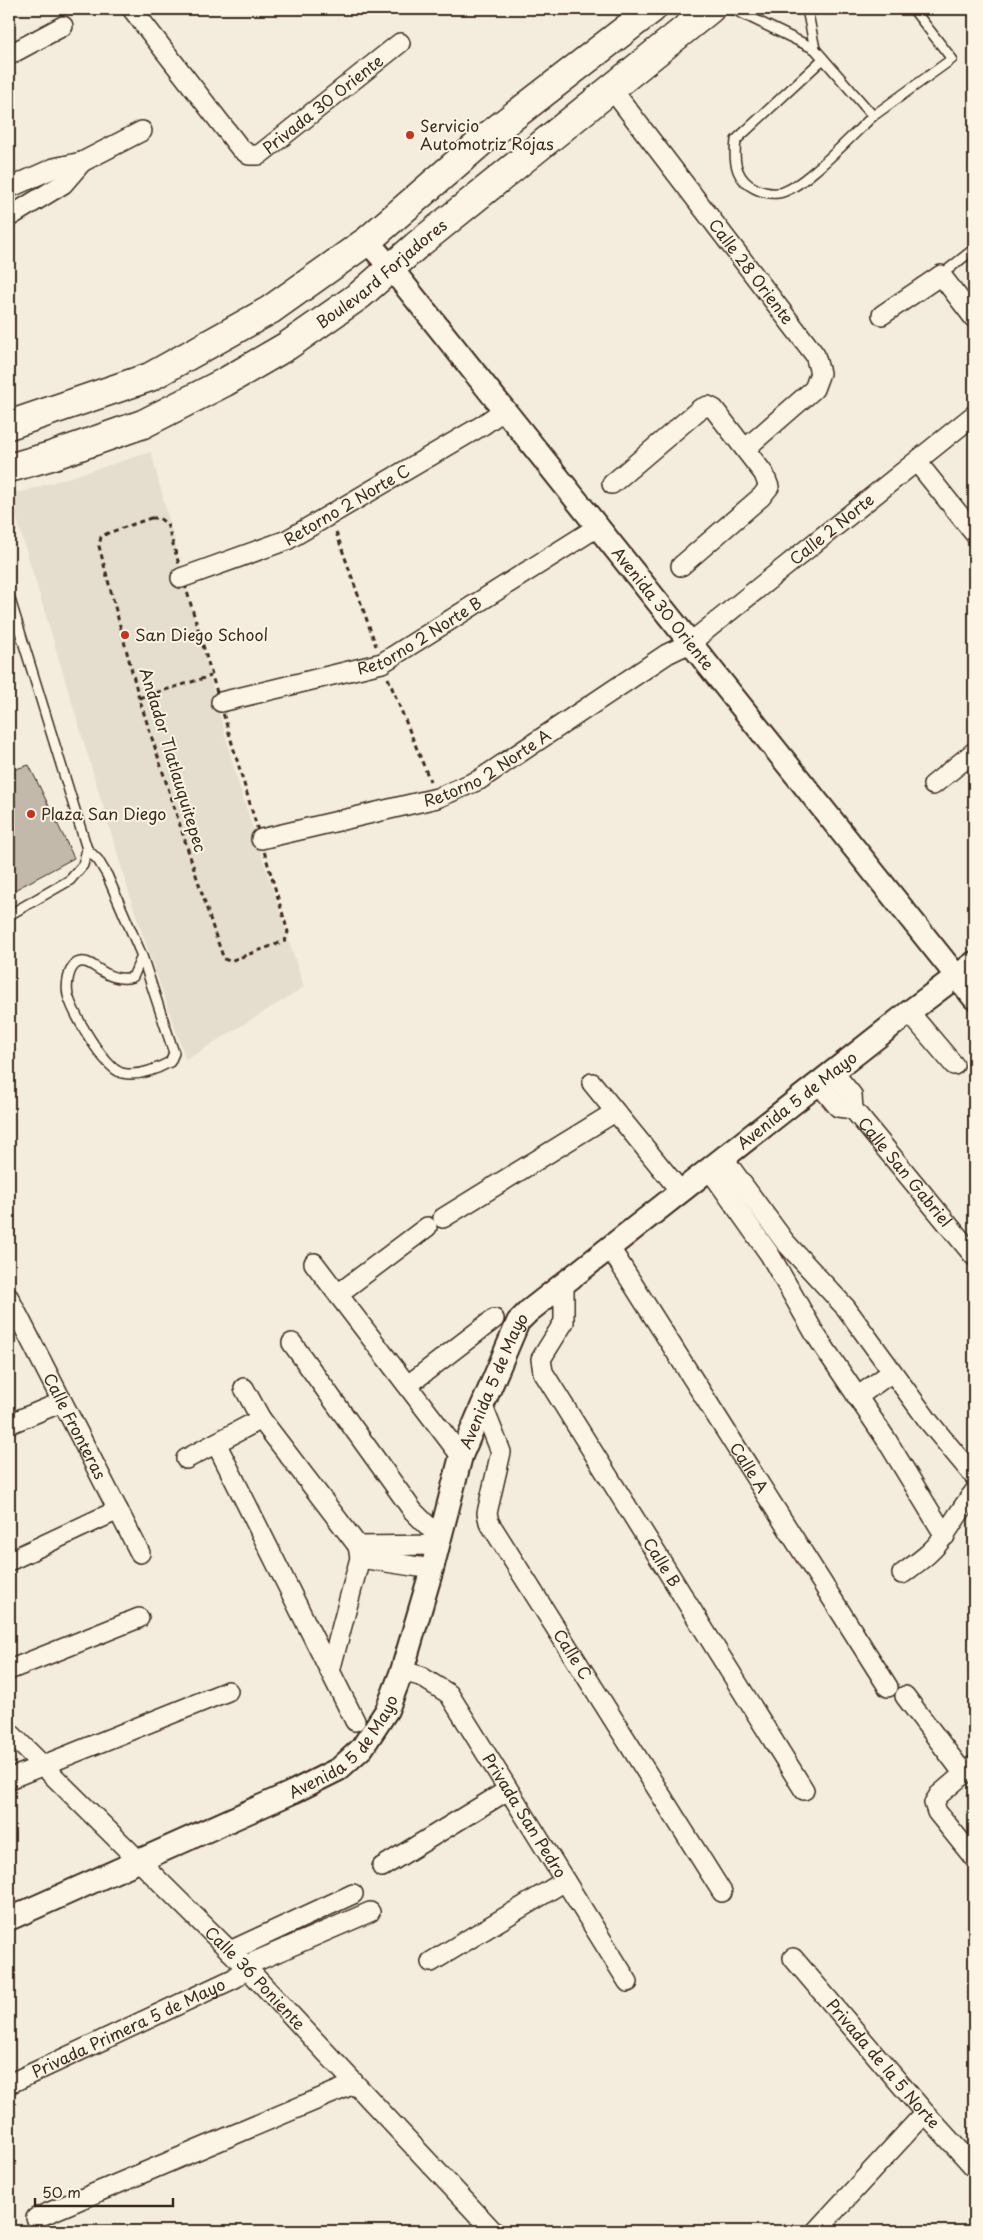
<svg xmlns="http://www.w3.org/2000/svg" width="983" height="2240" font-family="'Playpen Sans',sans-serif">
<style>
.built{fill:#e5ddce}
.building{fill:#c3b9aa;stroke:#3b2a1e}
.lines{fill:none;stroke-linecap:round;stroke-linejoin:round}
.service-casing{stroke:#3b2a1e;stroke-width:12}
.minor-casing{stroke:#3b2a1e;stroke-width:22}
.tertiary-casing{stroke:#3b2a1e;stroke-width:26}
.primary-casing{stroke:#3b2a1e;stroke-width:31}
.path{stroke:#3b2a1e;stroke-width:3;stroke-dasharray:5 4;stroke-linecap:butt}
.service{stroke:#fcf5e5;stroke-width:9}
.minor{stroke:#fcf5e5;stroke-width:19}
.tertiary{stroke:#fcf5e5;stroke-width:22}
.primary{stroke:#fcf5e5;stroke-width:28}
.poi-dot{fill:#c8321e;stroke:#fcf5e5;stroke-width:2}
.labels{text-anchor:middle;stroke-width:4;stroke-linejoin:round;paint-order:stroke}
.street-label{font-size:16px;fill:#3b2a1e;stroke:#fcf5e5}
.poi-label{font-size:16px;fill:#3b2a1e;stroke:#fcf5e5;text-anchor:start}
</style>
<rect width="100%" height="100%" fill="#f4eddd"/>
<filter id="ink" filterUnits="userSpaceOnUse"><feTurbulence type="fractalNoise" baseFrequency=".02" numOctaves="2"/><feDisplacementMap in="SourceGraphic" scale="10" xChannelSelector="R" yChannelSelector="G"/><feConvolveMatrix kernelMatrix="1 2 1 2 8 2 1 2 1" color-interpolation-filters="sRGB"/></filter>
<g filter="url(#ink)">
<!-- built -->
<path class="built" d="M151,452L236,776L304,987L186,1060L133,906L9,493V491L22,492Z"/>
<!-- building -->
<path class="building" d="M29,765L74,858L9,893V771Z"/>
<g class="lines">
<defs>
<g id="service">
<path d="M733,9L815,49L807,9"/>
<path d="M815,49L873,116L952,59L913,9"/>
<path d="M823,59L736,140C734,157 734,174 749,185C758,191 767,194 778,193C800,192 854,133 873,116"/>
<path d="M941,275L974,249"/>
<path d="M9,596L87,849L83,865L70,880L9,915"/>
<path d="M87,849L98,860L107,875L142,956L174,1053L170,1062C157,1069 138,1077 122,1073C104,1068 73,1013 68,995C66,986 68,968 77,963C92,955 105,985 133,977L142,956"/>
</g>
<g id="minor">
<path id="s1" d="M132,9L240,148L249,155H259L400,43"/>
<path d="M9,55L63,26"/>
<path id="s2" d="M611,88L815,355L820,373L814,389L745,449"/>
<path d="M9,188L54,168L82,162L142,131"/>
<path d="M9,217L63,184L82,162"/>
<path d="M882,315L941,275L974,318"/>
<path d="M917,462L974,533"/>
<path d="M612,484L700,409L708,406L714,409L764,474L769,487L761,497L681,566"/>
<path id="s3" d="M181,578L287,540L483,425L504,410"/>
<path id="s4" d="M221,702L382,663L599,526"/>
<path d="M933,785L974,752"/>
<path id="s5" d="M261,839L437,798L479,780L667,654L690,643L974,415"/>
<path d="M909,1012L954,1065"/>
<path id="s6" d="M834,1073L852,1095L853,1109L974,1256"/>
<path d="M592,1083L681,1192"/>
<path d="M819,1084L838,1107L853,1109"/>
<path d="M724,1159L785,1242L846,1308L929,1422L974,1476"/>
<path d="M710,1170L770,1255L815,1334L886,1439L945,1536"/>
<path d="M443,1218L615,1112"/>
<path id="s7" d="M610,1248L888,1687"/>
<path d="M314,1263L461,1456"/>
<path id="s8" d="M564,1284V1322L541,1359L543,1372L804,1790"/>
<path d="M338,1294L427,1227"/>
<path id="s9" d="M9,1298L140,1553"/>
<path d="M292,1343L413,1511L440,1538"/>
<path d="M408,1385L494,1319"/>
<path d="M244,1388L261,1419L358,1546L360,1558L330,1671"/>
<path d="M857,1397L892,1372"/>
<path id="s10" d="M482,1404L501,1452L487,1513L489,1522L722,1892"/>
<path d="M9,1424L62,1402"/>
<path d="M216,1443L355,1721"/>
<path d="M186,1459L261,1419"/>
<path d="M358,1546L438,1545"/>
<path d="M360,1558L432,1569"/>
<path d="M9,1561L118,1510"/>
<path d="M902,1574C917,1563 935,1551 945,1534C955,1520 963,1506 974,1492"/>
<path d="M9,1670L139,1618"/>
<path id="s11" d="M402,1671L420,1676L449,1694L628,1982"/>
<path d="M905,1696L964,1774"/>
<path id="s12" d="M9,1732L245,1966L493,2231"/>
<path d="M974,1765L939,1795L934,1803L937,1812L974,1858"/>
<path d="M9,1779L228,1691"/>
<path d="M382,1867L508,1790"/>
<path d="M230,1951L353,1894"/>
<path id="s13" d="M793,1958L925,2113L974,2167"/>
<path d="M431,1962L565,1881"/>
<path id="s14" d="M9,2084L235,1978L245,1966L370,1912"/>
<path d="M36,2218L354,2084"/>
<path d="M816,2231L925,2113"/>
</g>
<g id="tertiary">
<path id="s15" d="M367,241L391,268L974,998"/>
<path id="s16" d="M9,1919L293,1792L339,1769L362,1748L387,1710L402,1671L432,1569L461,1456L518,1322L529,1311L909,1012L974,963"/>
</g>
<g id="primary">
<path d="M9,425L150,377L270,310L367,241L488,136L652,9"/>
<path id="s17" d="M9,468L51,456L143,424L225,382L287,346L360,295L416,246L710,9"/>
</g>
</defs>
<!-- service casing -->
<use href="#service" class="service-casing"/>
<!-- minor casing -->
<use href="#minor" class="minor-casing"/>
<!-- tertiary casing -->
<use href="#tertiary" class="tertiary-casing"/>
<!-- primary casing -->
<use href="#primary" class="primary-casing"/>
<!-- path -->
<g class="path">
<path d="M151,518H159L167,524L288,932L285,941L230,961L224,959L216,937L139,698L99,546L101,537L108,533Z"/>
<path d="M336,532L376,646"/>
<path d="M388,678L430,781"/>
<path d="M139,698L211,676"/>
</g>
<!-- service -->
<use href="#service" class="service"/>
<!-- minor -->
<use href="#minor" class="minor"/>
<!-- tertiary -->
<use href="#tertiary" class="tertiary"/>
<!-- primary -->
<use href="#primary" class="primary"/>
</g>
</g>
<!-- markers -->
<g class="poi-dot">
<circle cx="410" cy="135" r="5"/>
<circle cx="125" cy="635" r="5"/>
<circle cx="31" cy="814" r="5"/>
</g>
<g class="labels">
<!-- street labels -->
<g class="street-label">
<text dy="6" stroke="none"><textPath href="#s1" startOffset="279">Privada 30 Oriente</textPath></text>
<text dy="6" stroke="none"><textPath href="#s2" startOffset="231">Calle 28 Oriente</textPath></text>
<text dy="6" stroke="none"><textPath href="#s17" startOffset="424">Boulevard Forjadores</textPath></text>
<text dy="6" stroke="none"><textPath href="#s3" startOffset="182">Retorno 2 Norte C</textPath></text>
<text dy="6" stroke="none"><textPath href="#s5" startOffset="660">Calle 2 Norte</textPath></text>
<text dy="6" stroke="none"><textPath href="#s15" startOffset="472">Avenida 30 Oriente</textPath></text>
<text dy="6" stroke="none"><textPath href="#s4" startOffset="211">Retorno 2 Norte B</textPath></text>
<text transform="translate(173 760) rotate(73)" y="6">Andador Tlatlauquitepec</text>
<text dy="6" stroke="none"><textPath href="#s5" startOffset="239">Retorno 2 Norte A</textPath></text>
<text dy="6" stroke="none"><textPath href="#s16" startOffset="1206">Avenida 5 de Mayo</textPath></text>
<text dy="6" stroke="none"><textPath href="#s6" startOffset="124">Calle San Gabriel</textPath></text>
<text dy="6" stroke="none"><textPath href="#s16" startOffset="786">Avenida 5 de Mayo</textPath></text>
<text dy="6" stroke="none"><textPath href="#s9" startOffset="144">Calle Fronteras</textPath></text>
<text dy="6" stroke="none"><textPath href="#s7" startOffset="260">Calle A</textPath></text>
<text dy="6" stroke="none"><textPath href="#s8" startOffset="319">Calle B</textPath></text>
<text dy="6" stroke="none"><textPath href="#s10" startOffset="280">Calle C</textPath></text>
<text dy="6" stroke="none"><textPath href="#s16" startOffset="381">Avenida 5 de Mayo</textPath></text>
<text dy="6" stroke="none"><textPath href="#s11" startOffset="196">Privada San Pedro</textPath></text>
<text dy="6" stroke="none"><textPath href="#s12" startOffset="348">Calle 36 Poniente</textPath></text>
<text dy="6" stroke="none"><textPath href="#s14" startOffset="132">Privada Primera 5 de Mayo</textPath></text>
<text dy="6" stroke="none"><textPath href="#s13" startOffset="139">Privada de la 5 Norte</textPath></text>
</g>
<!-- poi labels -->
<g class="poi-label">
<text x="420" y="132">Servicio<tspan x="420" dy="18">Automotriz Rojas</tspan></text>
<text x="135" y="641">San Diego School</text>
<text x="41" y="820">Plaza San Diego</text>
</g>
</g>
<!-- margin -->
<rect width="983" height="2240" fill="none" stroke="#fcf5e5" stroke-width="30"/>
<rect x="15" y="15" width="953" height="2210" fill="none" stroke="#3b2a1e" stroke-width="2" filter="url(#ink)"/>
<!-- scale -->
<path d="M35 2198v8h138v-8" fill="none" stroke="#3b2a1e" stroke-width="2.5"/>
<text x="42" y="2198" font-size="15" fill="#3b2a1e" stroke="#fcf5e5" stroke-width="4" paint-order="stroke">50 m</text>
</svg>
